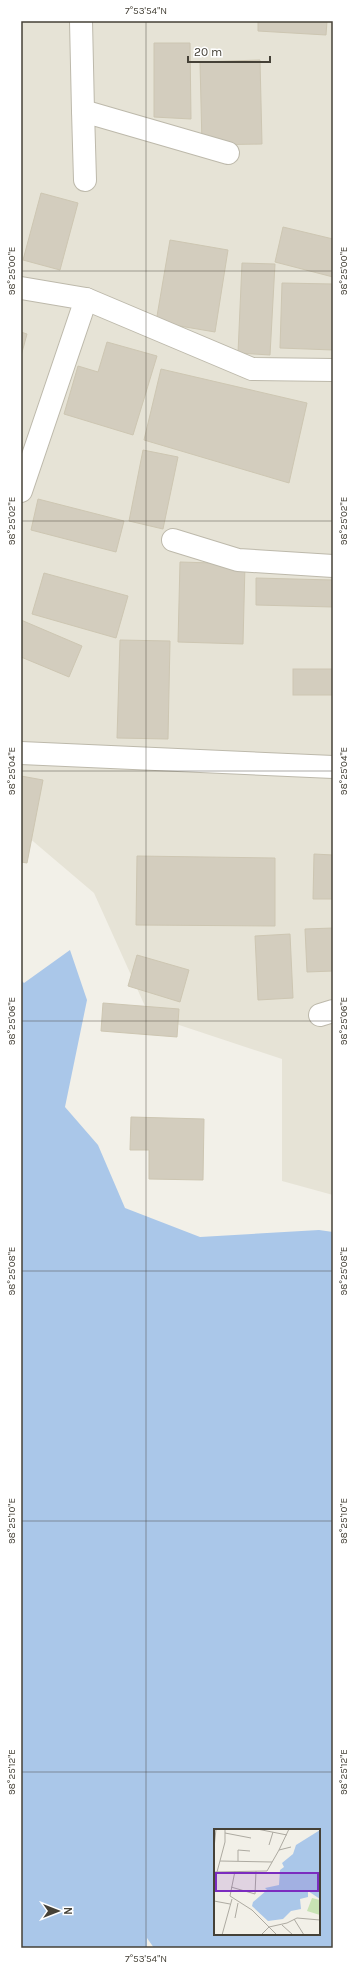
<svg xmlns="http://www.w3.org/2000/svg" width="354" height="1969" font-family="Karla,sans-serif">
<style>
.residential{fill:#e6e3d6}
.water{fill:#aac7e9;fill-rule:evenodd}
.building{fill:#d3cdbe;stroke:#cdc6b2}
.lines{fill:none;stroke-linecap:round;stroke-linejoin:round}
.street-casing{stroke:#bdb9ab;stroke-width:24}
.street{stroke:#fff;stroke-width:22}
.ticks{fill:none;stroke:#454137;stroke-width:1;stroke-opacity:0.45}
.inset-road{fill:none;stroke:#adaaa1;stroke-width:1}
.view{fill:#7b2cbf;fill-opacity:0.15;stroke:#7b2cbf;stroke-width:2}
.inset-edge{fill:none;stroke:#454137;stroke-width:2}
.neatline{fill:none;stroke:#454137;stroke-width:1.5}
.ticks-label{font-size:10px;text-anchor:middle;fill:#454137}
</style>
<rect width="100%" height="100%" fill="#f2f0e8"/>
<!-- residential -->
<path class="residential" d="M21,21H333V1195L282,1181V1059L149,1015L94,893L21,831Z"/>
<!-- water -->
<path class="water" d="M70,950L87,1000L65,1107L98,1145L125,1208L200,1237L319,1230L333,1232V1948H154L147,1938V1948H21V980L24,983ZM215,1830H319V1934H215Z"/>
<!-- building -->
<g class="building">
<path d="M258,21H327L326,35L258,31Z"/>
<path d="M154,43H190L191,119L154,117Z"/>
<path d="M260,60L262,144L202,145L200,62Z"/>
<path d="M41,193L78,203L60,270L23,260Z"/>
<path d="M283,227L333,239V277L275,262Z"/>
<path d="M170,240L228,250L215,332L156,322Z"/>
<path d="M242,263L275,264L270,355L238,353Z"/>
<path d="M282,283L333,284V350L280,348Z"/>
<path d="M21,332L27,334L21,356Z"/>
<path d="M107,342L157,356L133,435L64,414L78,366L98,372Z"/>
<path d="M161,369L307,403L289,483L144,440Z"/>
<path d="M143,450L178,457L163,529L129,521Z"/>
<path d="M38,499L124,521L116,552L31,530Z"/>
<path d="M180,562L245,564L243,644L178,642Z"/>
<path d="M44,573L128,596L116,638L32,614Z"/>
<path d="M256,578L333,580V607L256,605Z"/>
<path d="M21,620L82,646L69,677L21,657Z"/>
<path d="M120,640L170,641L168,739L117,738Z"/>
<rect x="293" y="669" width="40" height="26"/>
<path d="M21,776L43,780L27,863L21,862Z"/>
<path d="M314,854L333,855V899H313Z"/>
<path d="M137,856L275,858V926L136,925Z"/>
<path d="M333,928V971L307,972L305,929Z"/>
<path d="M290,934L293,998L258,1000L255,936Z"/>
<path d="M137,955L189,970L180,1002L128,986Z"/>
<path d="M103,1003L179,1009L177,1037L101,1031Z"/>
<path d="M131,1117L204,1119L203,1180L149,1179V1150H130Z"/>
</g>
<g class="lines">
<defs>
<g id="street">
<path d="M81,21L83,111"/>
<path d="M85,180L83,111L228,153"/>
<path d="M21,288L86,299L252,369L333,370"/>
<path d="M21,491L86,299"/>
<path d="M173,540L238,560L333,566"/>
<path d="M21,753L333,767"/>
<path d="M320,1015L333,1011"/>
</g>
</defs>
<!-- street casing -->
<use href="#street" class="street-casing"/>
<!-- street -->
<use href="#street" class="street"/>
</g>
<!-- ticks -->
<path class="ticks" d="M146,21V1948M21,271H333M21,521H333M21,771H333M21,1021H333M21,1271H333M21,1521H333M21,1772H333"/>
<!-- overview -->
<g transform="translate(214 1829)">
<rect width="106" height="106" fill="#f2f0e8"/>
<path d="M98,69L106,71V86L93,82Z" fill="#c8e3b4"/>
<path d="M106,1V52L103,54L106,55V70L94,62V68L86,70L87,80L77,82L69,90L54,92L38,77L39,73L53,61L51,59L65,56L66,41L70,38L68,34L79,25L82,16Z" fill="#aac7e9"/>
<path class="inset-road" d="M43,0L73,6M11,4L37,9M55,16L59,3M0,19L2,0M65,21L75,0M6,32L58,33M24,32V21L36,22M21,42L16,67L38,81L63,106M0,43L53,42L65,21L77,18M3,43L11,13V0M17,58L41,65L42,42M0,72L16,75M21,89L24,74M80,90L90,106M68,96L79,106M8,106L18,70M47,106L55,98L73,94L83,89L106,91"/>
<path class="view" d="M2,44H104V62H2Z"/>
<rect width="106" height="106" class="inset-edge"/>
</g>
<!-- border -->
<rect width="354" height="1969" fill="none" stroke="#ffffff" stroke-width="44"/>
<!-- north arrow -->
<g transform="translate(58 1911) rotate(90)" stroke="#ffffff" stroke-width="3" paint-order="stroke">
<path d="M0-3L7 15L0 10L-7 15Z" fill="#454137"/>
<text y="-6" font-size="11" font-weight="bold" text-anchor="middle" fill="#454137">N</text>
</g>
<!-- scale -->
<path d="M188 56v6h82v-6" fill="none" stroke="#454137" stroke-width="2"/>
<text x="194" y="56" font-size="12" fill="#454137" stroke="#ffffff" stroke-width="3" paint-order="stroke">20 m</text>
<rect x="22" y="22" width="310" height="1925" class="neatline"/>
<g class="ticks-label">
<text x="146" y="14">7°53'54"N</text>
<text transform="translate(11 271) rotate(-90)" y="4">98°25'00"E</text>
<text transform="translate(343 271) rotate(-90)" y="4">98°25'00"E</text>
<text transform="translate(11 521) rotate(-90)" y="4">98°25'02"E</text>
<text transform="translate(343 521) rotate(-90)" y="4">98°25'02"E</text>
<text transform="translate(343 771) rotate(-90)" y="4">98°25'04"E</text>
<text transform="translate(11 771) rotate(-90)" y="4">98°25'04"E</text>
<text transform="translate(11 1021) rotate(-90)" y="4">98°25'06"E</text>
<text transform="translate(343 1021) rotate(-90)" y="4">98°25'06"E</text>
<text transform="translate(11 1271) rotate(-90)" y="4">98°25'08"E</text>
<text transform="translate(343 1271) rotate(-90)" y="4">98°25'08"E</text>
<text transform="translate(343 1521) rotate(-90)" y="4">98°25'10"E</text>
<text transform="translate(11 1521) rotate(-90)" y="4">98°25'10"E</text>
<text transform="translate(11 1772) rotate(-90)" y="4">98°25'12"E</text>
<text transform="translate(343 1772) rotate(-90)" y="4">98°25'12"E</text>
<text x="146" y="1962">7°53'54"N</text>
</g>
</svg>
